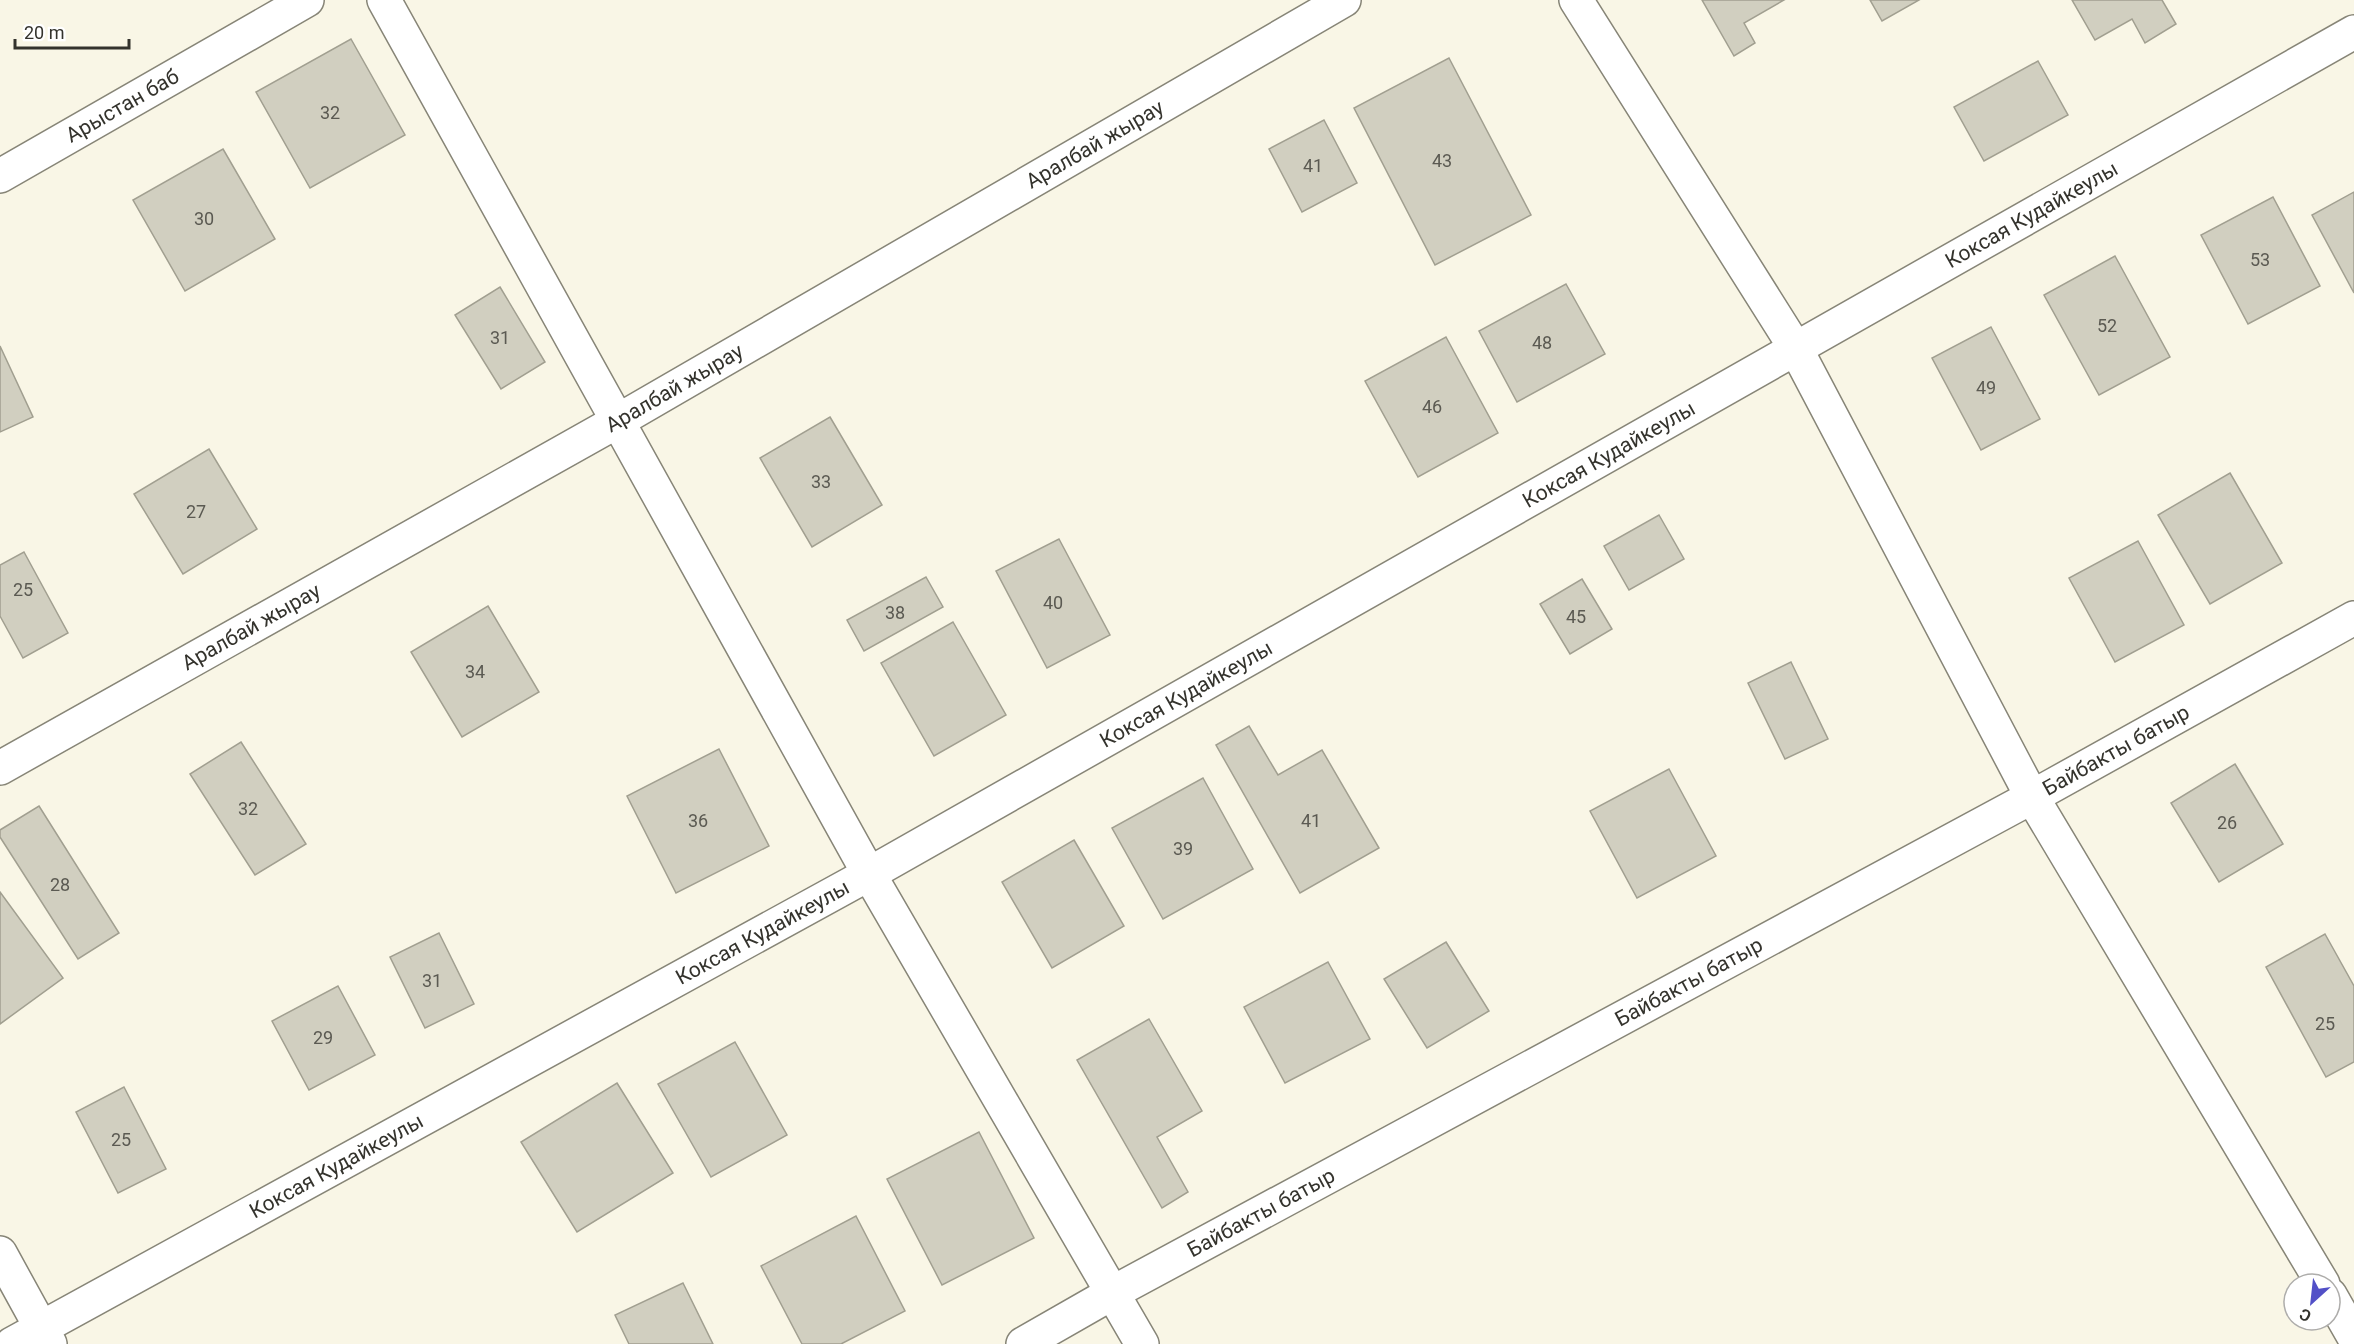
<svg xmlns="http://www.w3.org/2000/svg" width="2354" height="1344" font-family="Roboto,sans-serif">
<style>
.building{fill:#d1cfc0;stroke:#a19f90;stroke-width:1.5}
.lines{fill:none;stroke-linecap:round;stroke-linejoin:round}
.street-casing{stroke:#878577;stroke-width:36}
.street{stroke:#fff;stroke-width:33}
.labels{text-anchor:middle;stroke-width:5;stroke-linejoin:round;paint-order:stroke}
.number-label{font-size:18px;fill:#5b5a52}
.street-label{font-size:21px;fill:#34332d;stroke:#fff}
</style>
<rect width="100%" height="100%" fill="#f9f6e6"/>
<!-- building -->
<g class="building">
<path d="M1702,0H1784L1744,23L1755,43L1734,56Z"/>
<path d="M1870,0H1919L1882,21Z"/>
<path d="M2072,0H2162L2176,24L2145,43L2132,19L2095,40Z"/>
<path d="M351,39L405,135L310,188L256,92Z"/>
<path d="M1449,58L1531,215L1435,265L1354,108Z"/>
<path d="M2038,61L2068,115L1984,161L1954,107Z"/>
<path d="M1324,120L1357,183L1302,212L1269,149Z"/>
<path d="M223,149L275,239L185,291L133,200Z"/>
<path d="M2354,192V293L2312,215Z"/>
<path d="M2273,197L2320,286L2248,324L2201,235Z"/>
<path d="M2115,256L2170,357L2099,395L2044,295Z"/>
<path d="M1566,284L1605,354L1517,402L1479,331Z"/>
<path d="M500,287L545,362L501,389L455,315Z"/>
<path d="M1991,327L2040,419L1981,450L1932,358Z"/>
<path d="M1446,337L1498,433L1418,477L1365,381Z"/>
<path d="M0,346L33,417L0,432Z"/>
<path d="M830,417L882,505L812,547L760,458Z"/>
<path d="M209,449L257,529L183,574L134,494Z"/>
<path d="M2230,473L2282,563L2210,604L2158,515Z"/>
<path d="M1659,515L1684,559L1629,590L1604,546Z"/>
<path d="M1059,539L1110,635L1047,668L996,571Z"/>
<path d="M2138,541L2184,625L2115,662L2069,578Z"/>
<path d="M24,552L68,633L23,658L0,616V565Z"/>
<path d="M926,577L943,607L864,651L847,620Z"/>
<path d="M1582,579L1612,629L1570,654L1540,604Z"/>
<path d="M488,606L539,692L462,737L411,652Z"/>
<path d="M953,622L1006,715L934,756L881,663Z"/>
<path d="M1791,662L1828,739L1785,759L1748,683Z"/>
<path d="M1249,726L1278,775L1322,750L1379,848L1300,893L1216,745Z"/>
<path d="M241,742L306,844L255,875L190,774Z"/>
<path d="M719,749L769,846L676,893L627,796Z"/>
<path d="M2235,764L2283,844L2219,882L2171,803Z"/>
<path d="M1669,769L1716,856L1637,898L1590,811Z"/>
<path d="M1203,778L1253,869L1163,919L1112,828Z"/>
<path d="M39,806L119,933L78,959L0,837V830Z"/>
<path d="M1074,840L1124,926L1052,968L1002,882Z"/>
<path d="M0,892L63,978L0,1024Z"/>
<path d="M439,933L474,1004L425,1028L390,957Z"/>
<path d="M2325,934L2354,986V1062L2326,1077L2266,967Z"/>
<path d="M1446,942L1489,1011L1427,1048L1384,979Z"/>
<path d="M1328,962L1370,1039L1285,1083L1244,1007Z"/>
<path d="M338,986L375,1055L309,1090L272,1021Z"/>
<path d="M1149,1019L1202,1111L1157,1137L1188,1192L1162,1208L1077,1060Z"/>
<path d="M735,1042L787,1135L711,1177L658,1084Z"/>
<path d="M617,1083L673,1173L577,1232L521,1142Z"/>
<path d="M124,1087L166,1169L118,1193L76,1112Z"/>
<path d="M979,1132L1034,1238L942,1285L887,1179Z"/>
<path d="M856,1216L905,1311L841,1344H802L761,1266Z"/>
<path d="M683,1283L713,1344H629L615,1315Z"/>
</g>
<g class="lines">
<defs>
<g id="street">
<path d="M384,0L869,874L1142,1344"/>
<path d="M1576,0L1796,349L2032,797L2323,1284"/>
<path id="s1" d="M0,176L307,0"/>
<path id="s2" d="M0,768L616,422L1344,0"/>
<path d="M0,1253L50,1344"/>
<path d="M2330,1295L2354,1337"/>
<path id="s3" d="M12,1344L869,874L2354,32"/>
<path id="s4" d="M1023,1344L1114,1292L2032,797L2354,618"/>
</g>
</defs>
<!-- street casing -->
<use href="#street" class="street-casing"/>
<!-- street -->
<use href="#street" class="street"/>
</g>
<g class="labels">
<!-- number labels -->
<g class="number-label">
<text x="330" y="119">32</text>
<text x="1442" y="167">43</text>
<text x="1313" y="172">41</text>
<text x="204" y="225">30</text>
<text x="2260" y="266">53</text>
<text x="2107" y="332">52</text>
<text x="500" y="344">31</text>
<text x="1542" y="349">48</text>
<text x="1986" y="394">49</text>
<text x="1432" y="413">46</text>
<text x="821" y="488">33</text>
<text x="196" y="518">27</text>
<text x="23" y="596">25</text>
<text x="1053" y="609">40</text>
<text x="895" y="619">38</text>
<text x="1576" y="623">45</text>
<text x="475" y="678">34</text>
<text x="248" y="815">32</text>
<text x="698" y="827">36</text>
<text x="1311" y="827">41</text>
<text x="2227" y="829">26</text>
<text x="1183" y="855">39</text>
<text x="60" y="891">28</text>
<text x="432" y="987">31</text>
<text x="2325" y="1030">25</text>
<text x="323" y="1044">29</text>
<text x="121" y="1146">25</text>
</g>
<!-- street labels -->
<g class="street-label">
<text dy="7" stroke="none"><textPath href="#s1" startOffset="141">Арыстан баб</textPath></text>
<text dy="7" stroke="none"><textPath href="#s2" startOffset="1260">Аралбай жырау</textPath></text>
<text dy="7" stroke="none"><textPath href="#s3" startOffset="2314">Коксая Кудайкеулы</textPath></text>
<text dy="7" stroke="none"><textPath href="#s2" startOffset="774">Аралбай жырау</textPath></text>
<text dy="7" stroke="none"><textPath href="#s3" startOffset="1828">Коксая Кудайкеулы</textPath></text>
<text dy="7" stroke="none"><textPath href="#s2" startOffset="288">Аралбай жырау</textPath></text>
<text dy="7" stroke="none"><textPath href="#s3" startOffset="1342">Коксая Кудайкеулы</textPath></text>
<text dy="7" stroke="none"><textPath href="#s4" startOffset="1244">Байбакты батыр</textPath></text>
<text dy="7" stroke="none"><textPath href="#s3" startOffset="856">Коксая Кудайкеулы</textPath></text>
<text dy="7" stroke="none"><textPath href="#s4" startOffset="758">Байбакты батыр</textPath></text>
<text dy="7" stroke="none"><textPath href="#s3" startOffset="370">Коксая Кудайкеулы</textPath></text>
<text dy="7" stroke="none"><textPath href="#s4" startOffset="272">Байбакты батыр</textPath></text>
</g>
</g>
<!-- north arrow -->
<g transform="translate(2312 1302) rotate(207)"><circle r="28" fill="#ffffff" stroke="#aeadab" stroke-width="1.5"/>
<path d="M0-4.5L10 22L0 15L-10 22Z" fill="#5250c7"/>
<text y="-9" font-size="16" font-weight="bold" text-anchor="middle" fill="#34332d">С</text>
</g>
<!-- scale -->
<path d="M15 39v9h114v-9" fill="none" stroke="#34332d" stroke-width="3"/>
<text x="24" y="39" font-size="18" fill="#34332d" stroke="#ffffff" stroke-width="4.5" paint-order="stroke">20 m</text>
</svg>
